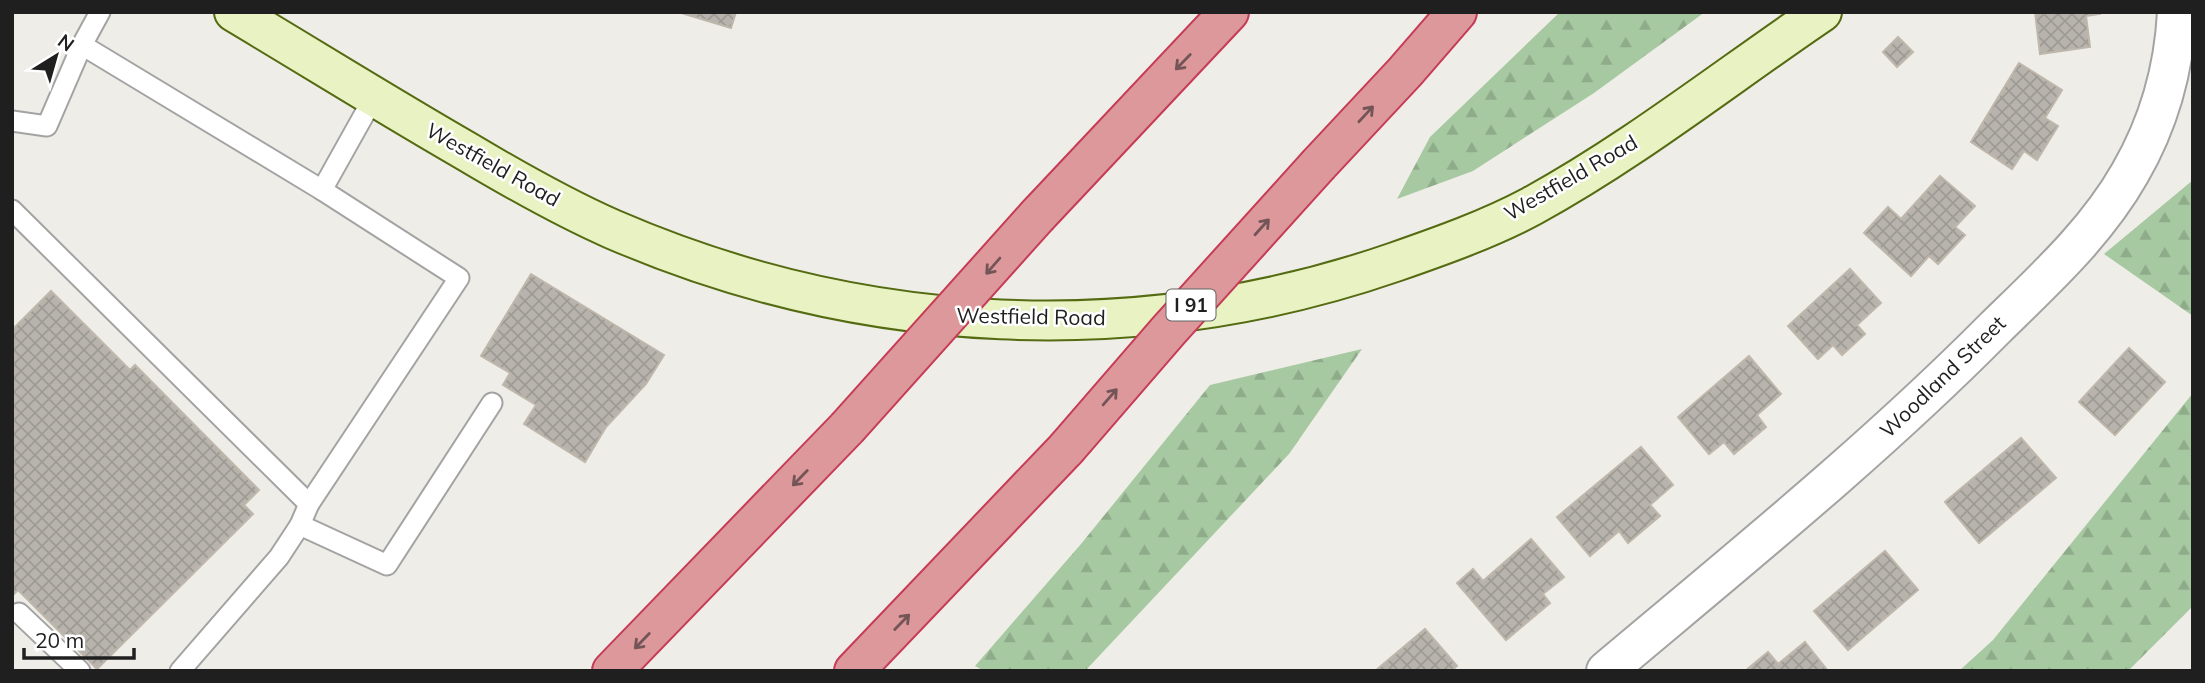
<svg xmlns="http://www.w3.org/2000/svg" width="2205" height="683" font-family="Mulish,sans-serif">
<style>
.forest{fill:url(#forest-firs)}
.building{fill:url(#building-cross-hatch);stroke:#bfb7ab;stroke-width:2}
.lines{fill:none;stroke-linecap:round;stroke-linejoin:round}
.lane-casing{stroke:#a3a3a3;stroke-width:23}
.street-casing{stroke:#a3a3a3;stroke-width:42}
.secondary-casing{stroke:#546b12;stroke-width:42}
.highway-casing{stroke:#c63b56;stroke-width:42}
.lane{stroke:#fff;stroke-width:19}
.street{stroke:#fff;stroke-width:38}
.secondary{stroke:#e9f2c2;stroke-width:38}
.highway{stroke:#dd989b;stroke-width:38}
.highway-bridge-casing{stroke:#c63b56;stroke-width:42;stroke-linecap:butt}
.highway-bridge{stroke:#dd989b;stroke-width:38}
.oneway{stroke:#745557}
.labels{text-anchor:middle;stroke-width:5;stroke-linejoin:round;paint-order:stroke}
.shield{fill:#fff;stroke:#626262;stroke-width:2}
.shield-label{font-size:19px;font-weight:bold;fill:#1f1f1f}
.street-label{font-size:21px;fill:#1f1f1f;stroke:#fff}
</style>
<defs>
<pattern id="forest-firs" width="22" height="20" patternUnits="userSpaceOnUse" patternTransform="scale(1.75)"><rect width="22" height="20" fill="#a7c9a1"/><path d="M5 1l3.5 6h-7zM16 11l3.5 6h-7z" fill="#8fac8a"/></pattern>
<pattern id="building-cross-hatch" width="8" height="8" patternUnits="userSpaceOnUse" patternTransform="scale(1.75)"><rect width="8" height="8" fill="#b8b4ad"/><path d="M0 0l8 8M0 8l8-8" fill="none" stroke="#9e9a94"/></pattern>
</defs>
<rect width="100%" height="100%" fill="#efede7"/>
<!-- forest -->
<g class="forest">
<path d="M1560,12H1705L1594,93L1473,171L1397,199L1430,137Z"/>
<path d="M2193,180V316L2104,254Z"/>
<path d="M1362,349L1289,454L1085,671H984L975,666L1081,544L1210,385Z"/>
<path d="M2193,393V606L2128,671H1959L1993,640Z"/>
</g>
<!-- building -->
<g class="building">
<path d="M678,12H736L731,28Z"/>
<path d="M2035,12H2100V14L2086,16L2090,47L2040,54Z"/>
<path d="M1898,37L1913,52L1897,67L1883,52Z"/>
<path d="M2019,63L2062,90L2045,118L2058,126L2037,160L2024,151L2012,169L1971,142Z"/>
<path d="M1940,176L1975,206L1955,227L1965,235L1938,264L1929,256L1911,276L1864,233L1888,207L1901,219Z"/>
<path d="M1850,269L1881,303L1857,325L1865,334L1842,355L1833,345L1818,359L1788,326Z"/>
<path d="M531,274L664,355L646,384L606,427L585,462L524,424L536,405L503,385L510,373L481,356Z"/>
<path d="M51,291L130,370L135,365L259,490L244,505L253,514L97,669L18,590L12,596V330Z"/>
<path d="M2129,348L2165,382L2115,435L2079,402Z"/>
<path d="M1749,356L1781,394L1757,415L1766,427L1734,454L1724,442L1709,454L1678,417Z"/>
<path d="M2021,438L2056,478L1979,543L1945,502Z"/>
<path d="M1641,447L1673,485L1650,505L1660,516L1628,543L1619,531L1590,556L1557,517Z"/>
<path d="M1531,539L1564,577L1543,594L1550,603L1506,640L1457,583L1473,569L1483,581Z"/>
<path d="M1885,551L1918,590L1848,650L1814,611Z"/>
<path d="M1425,629L1457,666L1451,671H1375Z"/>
<path d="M1805,642L1828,671H1745L1768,652L1778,664Z"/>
</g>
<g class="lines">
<defs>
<g id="lane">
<path d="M82,45L322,190"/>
<path d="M12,121L47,126L82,45L100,12"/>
<path d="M12,210L309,504"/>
<path d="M300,525L387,565L492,403"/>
<path d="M19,613L80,671"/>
<path d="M180,671L279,557L300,525L309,504L459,278L322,190L374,97"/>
</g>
<path id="street" d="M1606,671C1739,559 1873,451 1995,328C2044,280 2096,233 2130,173C2159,123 2174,70 2177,12"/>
<path id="secondary" d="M234,12C311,58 388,106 466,151C513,179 562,207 612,229C861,337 1138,351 1395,262C1441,246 1489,229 1532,206C1634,150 1726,77 1822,12"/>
<g id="highway">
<path d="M1319,164L1405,72L1457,12"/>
<path d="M1038,215L1229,12"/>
<path d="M612,671L847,428"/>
<path d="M854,671L1066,449"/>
</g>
</defs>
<!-- lane casing -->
<use href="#lane" class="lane-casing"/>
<!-- street casing -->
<use href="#street" class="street-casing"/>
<!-- secondary casing -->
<use href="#secondary" class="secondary-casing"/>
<!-- highway casing -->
<use href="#highway" class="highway-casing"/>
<!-- lane -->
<use href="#lane" class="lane"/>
<!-- street -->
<use href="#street" class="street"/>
<!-- secondary -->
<use href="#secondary" class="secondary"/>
<!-- highway -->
<use href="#highway" class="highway"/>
<defs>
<g id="highway-bridge">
<path d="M847,428L1038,215"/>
<path d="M1066,449L1169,330L1319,164"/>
</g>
</defs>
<!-- highway-bridge casing -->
<use href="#highway-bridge" class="highway-bridge-casing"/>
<!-- highway-bridge -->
<use href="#highway-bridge" class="highway-bridge"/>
</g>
<!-- one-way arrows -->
<defs><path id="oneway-shaft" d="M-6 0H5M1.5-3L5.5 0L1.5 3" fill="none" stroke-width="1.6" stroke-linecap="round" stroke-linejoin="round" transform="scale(1.75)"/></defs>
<g class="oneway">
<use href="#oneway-shaft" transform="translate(1183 62) rotate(134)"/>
<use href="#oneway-shaft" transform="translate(1366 114) rotate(-47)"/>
<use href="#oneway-shaft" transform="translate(1262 227) rotate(-48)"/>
<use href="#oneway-shaft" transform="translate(993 266) rotate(131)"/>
<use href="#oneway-shaft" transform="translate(1110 397) rotate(-49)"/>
<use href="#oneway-shaft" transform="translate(800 478) rotate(134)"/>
<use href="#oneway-shaft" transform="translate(902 622) rotate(-46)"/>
<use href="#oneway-shaft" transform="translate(642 641) rotate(134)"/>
</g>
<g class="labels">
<!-- shield labels -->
<rect class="shield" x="1166.5" y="289.5" width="49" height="31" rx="5"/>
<g class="shield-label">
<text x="1191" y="312">I 91</text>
</g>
<!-- street labels -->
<g class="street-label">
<text transform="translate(493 165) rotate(29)" y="7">Westfield Road</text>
<text transform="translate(1571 178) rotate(-30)" y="7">Westfield Road</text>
<text transform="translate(1031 317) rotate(1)" y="7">Westfield Road</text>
<text transform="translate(1943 377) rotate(-44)" y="7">Woodland Street</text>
</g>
</g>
<!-- border -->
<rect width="2205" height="683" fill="none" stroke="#1f1f1f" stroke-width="28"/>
<!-- north arrow -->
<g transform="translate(56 56) rotate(37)" stroke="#ffffff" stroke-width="5" paint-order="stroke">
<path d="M0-5L12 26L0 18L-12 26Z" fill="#1f1f1f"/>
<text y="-10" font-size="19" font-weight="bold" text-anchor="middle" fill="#1f1f1f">N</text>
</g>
<!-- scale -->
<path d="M24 648v10h110v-10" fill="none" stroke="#1f1f1f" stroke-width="3.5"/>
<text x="35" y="648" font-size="21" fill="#1f1f1f" stroke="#ffffff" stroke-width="5" paint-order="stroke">20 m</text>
</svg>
